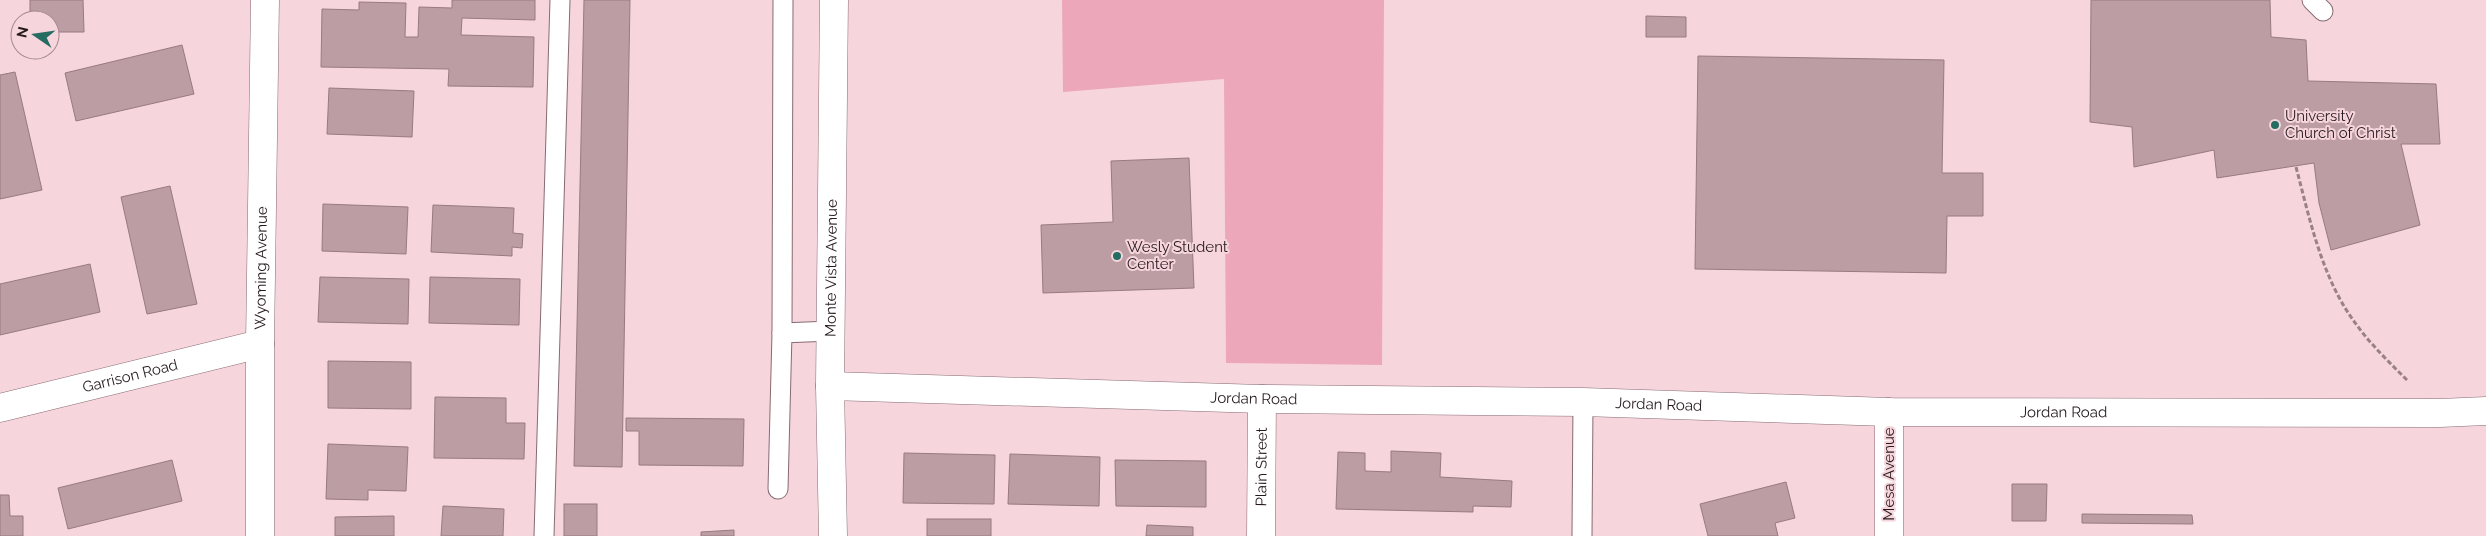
<svg xmlns="http://www.w3.org/2000/svg" width="2486" height="536" font-family="Raleway,sans-serif">
<style>
.green{fill:#eca8ba}
.building{fill:#bc9da4;stroke:#987a81}
.lines{fill:none;stroke-linecap:round;stroke-linejoin:round}
.lane-casing{stroke:#886b72;stroke-width:21}
.street-casing{stroke:#886b72;stroke-width:29}
.path{stroke:#998187;stroke-width:3;stroke-dasharray:5 2.5;stroke-linecap:butt}
.lane{stroke:#fff;stroke-width:19}
.street{stroke:#fff;stroke-width:28}
.poi-dot{fill:#256c62;stroke:#f6d5dd;stroke-width:2}
.labels{text-anchor:middle;stroke-width:4;stroke-linejoin:round;paint-order:stroke}
.poi-label{font-size:15px;fill:#261a1d;stroke:#f6d5dd;text-anchor:start}
.street-label{font-size:15px;fill:#261a1d;stroke:#f6d5dd}
</style>
<rect width="100%" height="100%" fill="#f6d5dd"/>
<!-- green -->
<path class="green" d="M1062,0H1384L1382,365L1226,363L1224,79L1063,92Z"/>
<!-- building -->
<g class="building">
<path d="M30,0H83L84,32H50V20H30Z"/>
<path d="M452,0H535V20L462,18L461,35L534,37L533,87L448,86L449,69L321,67L322,9L359,10V2L406,3L405,37H418L419,7L452,8Z"/>
<path d="M584,0H630L622,467L574,466Z"/>
<path d="M2091,0H2270L2271,37L2306,40L2308,81L2436,84L2440,144H2401L2420,225L2331,250L2319,203L2314,163L2217,178L2214,150L2134,167L2132,127L2090,122Z"/>
<path d="M1646,16L1686,17V37H1646Z"/>
<path d="M182,45L194,94L76,121L65,73Z"/>
<path d="M1698,56L1944,60L1942,173H1983V216H1947L1946,273L1695,269Z"/>
<path d="M15,72L42,190L0,199V75Z"/>
<path d="M329,88L414,91L412,137L327,134Z"/>
<path d="M1189,158L1194,288L1043,293L1041,225L1113,222L1111,161Z"/>
<path d="M170,186L197,304L147,314L121,197Z"/>
<path d="M323,204L408,207L406,254L322,251Z"/>
<path d="M433,205L514,208L513,233L523,234L522,248L512,247V256L431,252Z"/>
<path d="M90,264L100,312L0,335V284Z"/>
<path d="M320,277L409,279L408,324L318,322Z"/>
<path d="M430,277L520,279L519,325L429,323Z"/>
<path d="M328,361L411,362V409L328,408Z"/>
<path d="M435,397L506,398V423H525L524,459L434,458Z"/>
<path d="M626,418L744,419L743,466L639,465V431H626Z"/>
<path d="M328,444L408,447L406,491L368,490V500L326,499Z"/>
<path d="M1391,451L1441,453L1440,477L1512,481L1511,507L1473,506V512L1336,509L1338,452L1365,453V471L1391,472Z"/>
<path d="M904,453L995,455L994,504L903,503Z"/>
<path d="M1010,454L1100,457L1099,506L1008,504Z"/>
<path d="M172,460L182,501L68,529L58,488Z"/>
<path d="M1115,460L1206,461V507L1116,506Z"/>
<path d="M1786,482L1795,518L1775,523L1778,536H1708L1700,504Z"/>
<path d="M2012,484H2047L2046,521H2012Z"/>
<path d="M0,495H9L10,516H23V536H0Z"/>
<rect x="564" y="504" width="33" height="32"/>
<path d="M443,506L504,509L503,536H441Z"/>
<path d="M2082,514L2192,515L2193,524L2082,523Z"/>
<path d="M394,516V536H335V517Z"/>
<rect x="927" y="519" width="64" height="17"/>
<path d="M1147,525L1193,527V536H1146Z"/>
<path d="M734,530V536H701V532Z"/>
</g>
<g class="lines">
<defs>
<g id="lane">
<path d="M2312,0L2323,11"/>
<path d="M782,333L783,0"/>
<path d="M778,489L782,333L831,331"/>
<path d="M544,536L560,0"/>
<path d="M1582,536L1583,402"/>
</g>
<g id="street">
<path id="s1" d="M830,386L1262,399L1583,402L1889,412L2440,413L2486,411"/>
<path id="s2" d="M0,408L260,344"/>
<path d="M1889,412V536"/>
<path id="s3" d="M260,536V344L265,0"/>
<path id="s4" d="M833,536L830,386L834,0"/>
<path id="s5" d="M1261,536L1262,399"/>
</g>
</defs>
<!-- lane casing -->
<use href="#lane" class="lane-casing"/>
<!-- street casing -->
<use href="#street" class="street-casing"/>
<!-- path -->
<path class="path" d="M2296,167C2310,220 2322,279 2356,324C2371,345 2390,363 2408,381"/>
<!-- lane -->
<use href="#lane" class="lane"/>
<!-- street -->
<use href="#street" class="street"/>
</g>
<!-- markers -->
<g class="poi-dot">
<circle cx="2275" cy="125" r="5"/>
<circle cx="1117" cy="256" r="5"/>
</g>
<g class="labels">
<!-- poi labels -->
<g class="poi-label">
<text x="2285" y="121">University<tspan x="2285" dy="17">Church of Christ</tspan></text>
<text x="1127" y="252">Wesly Student<tspan x="1127" dy="17">Center</tspan></text>
</g>
<!-- street labels -->
<g class="street-label">
<text dy="5" stroke="none"><textPath href="#s3" startOffset="268">Wyoming Avenue</textPath></text>
<text dy="5" stroke="none"><textPath href="#s4" startOffset="268">Monte Vista Avenue</textPath></text>
<text dy="5" stroke="none"><textPath href="#s2" startOffset="134">Garrison Road</textPath></text>
<text dy="5" stroke="none"><textPath href="#s1" startOffset="424">Jordan Road</textPath></text>
<text dy="5" stroke="none"><textPath href="#s1" startOffset="829">Jordan Road</textPath></text>
<text dy="5" stroke="none"><textPath href="#s1" startOffset="1234">Jordan Road</textPath></text>
<text dy="5" stroke="none"><textPath href="#s5" startOffset="69">Plain Street</textPath></text>
<text transform="translate(1889 474) rotate(-90)" y="5">Mesa Avenue</text>
</g>
</g>
<!-- north arrow -->
<g transform="translate(35 35) rotate(283)"><circle r="24" fill="#f6d5dd" stroke="#a38a90"/>
<path d="M0-4L9 19L0 12L-9 19Z" fill="#256c62"/>
<text y="-8" font-size="14" font-weight="bold" text-anchor="middle" fill="#261a1d">N</text>
</g>
</svg>
